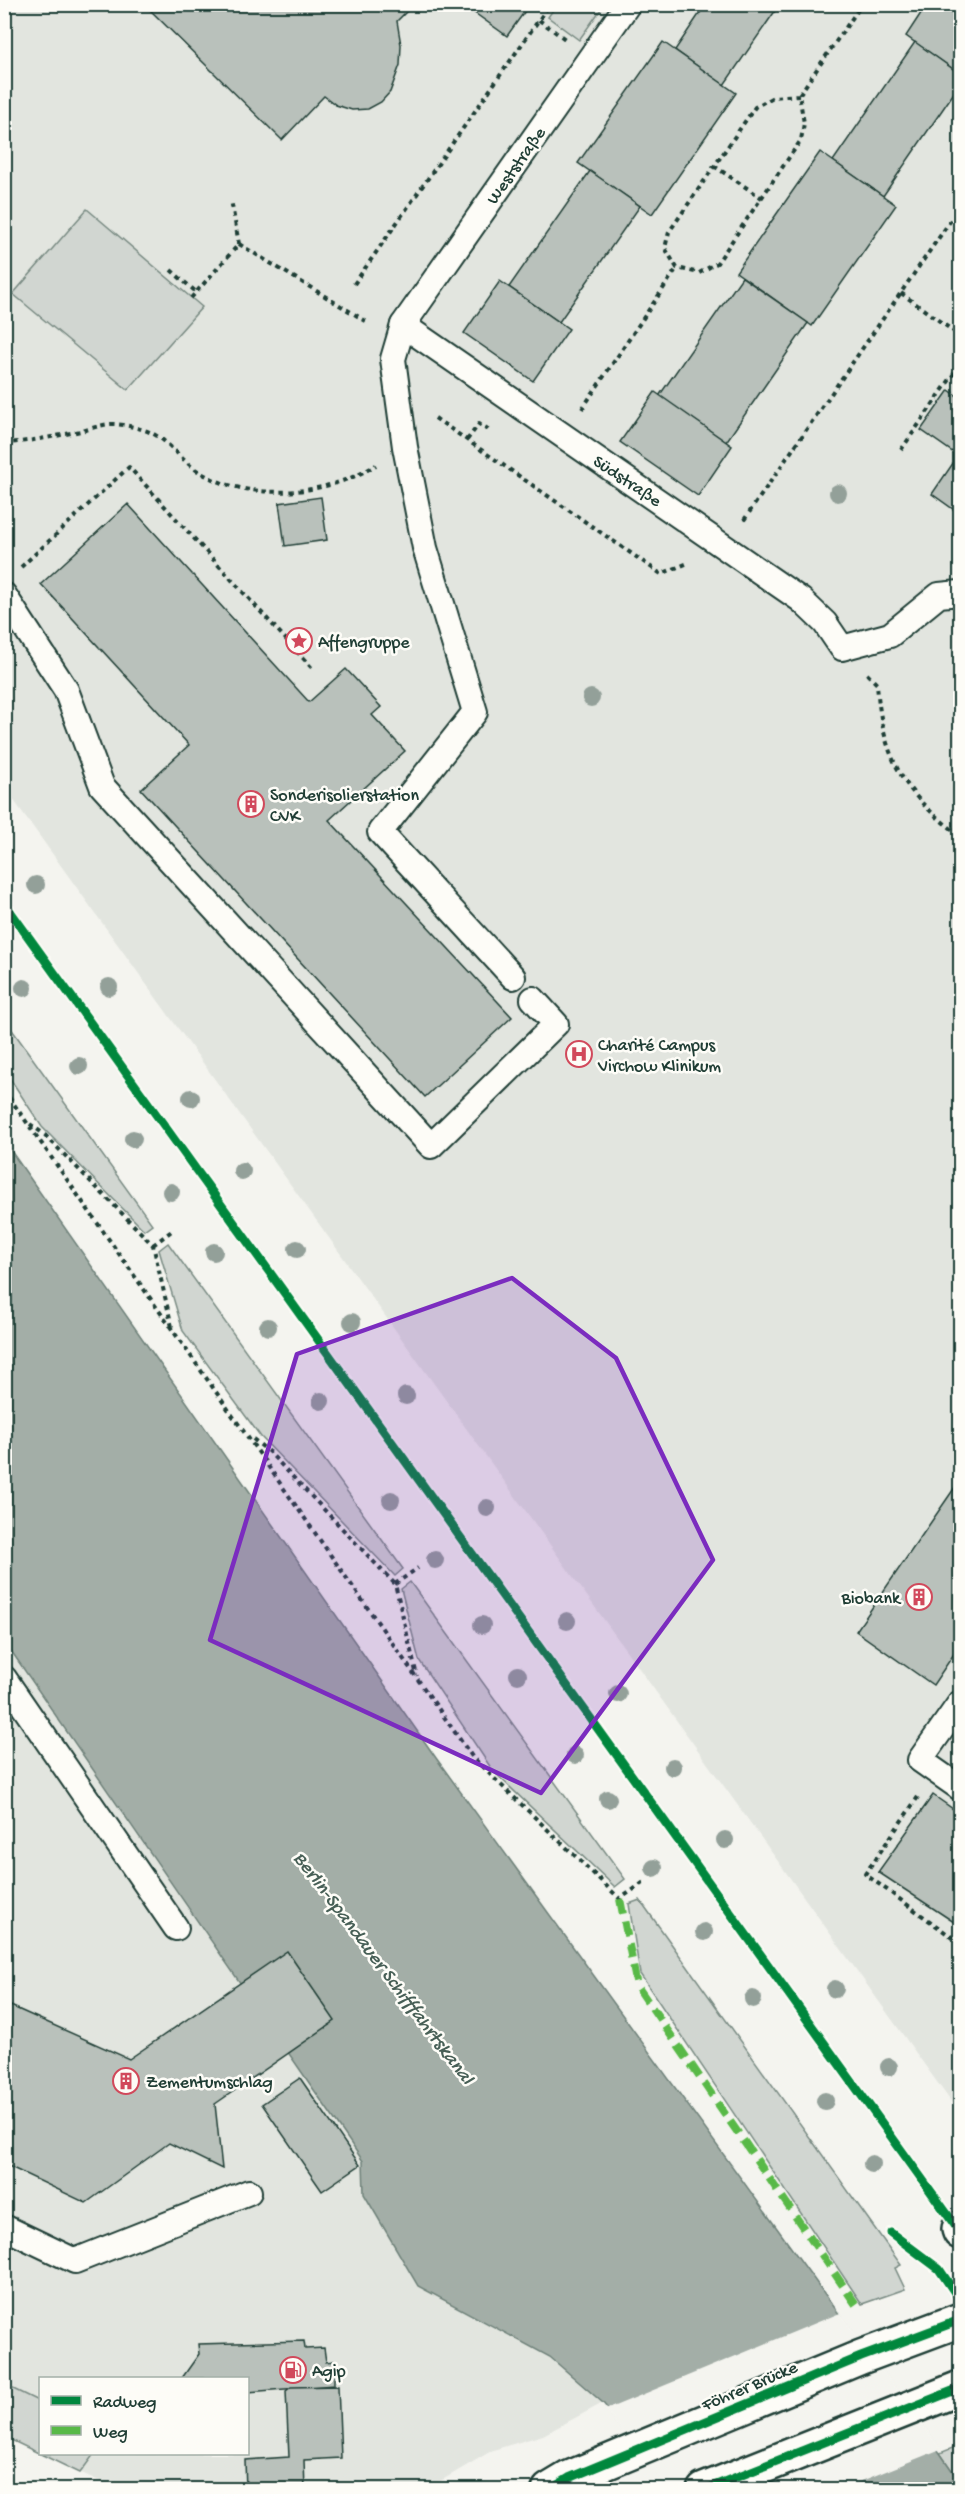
<svg xmlns="http://www.w3.org/2000/svg" width="965" height="2494" font-family="'Gochi Hand',sans-serif">
<style>
.built{fill:#e2e5df;fill-rule:evenodd}
.green{fill:#d1d6d1;stroke:#788a82;stroke-width:1.5}
.water{fill:#a3aea7;stroke:#6e8179;stroke-width:1.5}
.pier{fill:#f4f4ef}
.building{fill:#b9c1bb;stroke:#1f3d34;stroke-width:1.5}
.lines{fill:none;stroke-linecap:round;stroke-linejoin:round}
.lane-casing{stroke:#1f3d34;stroke-width:28}
.secondary-casing{stroke:#1f3d34;stroke-width:38}
.path{stroke:#1f3d34;stroke-width:4;stroke-dasharray:4.5 4.5;stroke-linecap:butt}
.lane{stroke:#fdfcf7;stroke-width:24}
.secondary{stroke:#fdfcf7;stroke-width:33}
.quiet{stroke:#58b947;stroke-width:8;stroke-dasharray:15 8;stroke-linecap:butt}
.cycleway-casing{stroke:#fdfcf7;stroke-width:13}
.cycleway{stroke:#00873e;stroke-width:9}
.tree{fill:#93a099}
.marked{fill:#7b2cbf;fill-opacity:0.2;stroke:#7b2cbf;stroke-width:4.5;stroke-linejoin:round}
.labels{text-anchor:middle;stroke-width:5;stroke-linejoin:round;paint-order:stroke}
.street-label{font-size:18px;fill:#1f3d34;stroke:#fdfcf7}
.poi-label{font-size:18px;fill:#1f3d34;stroke:#fdfcf7;text-anchor:start}
.water-label{font-size:20px;font-style:italic;fill:#475f56;stroke:#fdfcf7}
</style>
<rect width="100%" height="100%" fill="#f4f4ef"/>
<filter id="ink" filterUnits="userSpaceOnUse"><feTurbulence type="fractalNoise" baseFrequency=".0167" numOctaves="2"/><feDisplacementMap in="SourceGraphic" scale="12" xChannelSelector="R" yChannelSelector="G"/><feConvolveMatrix kernelMatrix="1 2 1 2 8 2 1 2 1" color-interpolation-filters="sRGB"/></filter>
<g filter="url(#ink)">
<!-- built -->
<g class="built">
<path d="M4,5H960V2114L5,788Z"/>
<path d="M4,1642L363,2161L364,2194L418,2286L550,2357L603,2403L543,2435L493,2450L427,2489H116L5,2437ZM40,2378H248V2454H40Z"/>
</g>
<!-- green -->
<g class="green">
<path d="M557,4H604V5L579,40L548,17Z"/>
<path d="M87,209L202,307L128,390L13,294Z"/>
<path d="M5,1020L152,1224L144,1230L42,1127L5,1071Z"/>
<path d="M168,1243L403,1569L395,1576L261,1437L183,1331L159,1250Z"/>
<path d="M410,1582L625,1879L615,1887L493,1771L419,1660L401,1589Z"/>
<path d="M640,1900L901,2265L895,2268L905,2289L862,2304L640,1974L629,1904Z"/>
<path d="M5,2385L40,2402V2454H94L80,2473L5,2437Z"/>
<path d="M960,2445V2482L940,2453Z"/>
</g>
<!-- water -->
<path class="water" d="M4,1141L436,1758L940,2453L960,2482V2489H673L603,2403L550,2357L418,2286L364,2194L363,2161L5,1642Z"/>
<!-- pier -->
<path class="pier" d="M840,2313L941,2449L839,2490H669L605,2410Z"/>
<!-- building -->
<g class="building">
<path d="M144,4H414L397,21L401,45L400,65L390,92L381,102L368,109L352,110L336,105L324,96L282,140Z"/>
<path d="M462,4H530L507,36Z"/>
<path d="M706,4H780L724,85L675,50Z"/>
<path d="M927,4H960V74L906,36Z"/>
<path d="M663,42L736,93L652,214L578,163Z"/>
<path d="M915,42L960,74V84L883,196L833,161Z"/>
<path d="M820,152L896,205L812,326L736,272Z"/>
<path d="M590,171L640,206L559,322L509,287Z"/>
<path d="M742,277L808,323L726,442L659,396Z"/>
<path d="M500,281L569,329L533,381L464,333Z"/>
<path d="M949,390L960,398V514L932,494L958,456L921,430Z"/>
<path d="M655,392L732,446L698,496L620,442Z"/>
<path d="M321,497L327,540L285,546L279,503Z"/>
<path d="M128,504L309,702L346,669L381,707L372,715L405,751L329,820L512,1017L425,1097L141,789L189,745L41,584Z"/>
<path d="M960,1480V1645L933,1685L856,1631Z"/>
<path d="M933,1795L960,1814V1926L878,1872Z"/>
<path d="M287,1951L335,2021L215,2104L222,2169L169,2143L86,2203L4,2164V2003L129,2059Z"/>
<path d="M300,2078L360,2165L322,2191L262,2104Z"/>
<path d="M304,2341L305,2349L324,2348L326,2362L334,2361V2385L248,2392V2378H182L199,2354L198,2344Z"/>
<path d="M338,2386L341,2458L304,2460L305,2490H246L245,2460L289,2457L286,2391L291,2387Z"/>
</g>
<g class="lines">
<defs>
<g id="lane">
<path d="M403,325L801,600L825,623L842,648L890,635L939,595L960,593"/>
<path d="M4,595L66,690L102,786L431,1146L556,1024L533,999"/>
<path d="M513,977L380,832L475,712L425,548L405,447L393,359L403,325L628,4"/>
<path d="M4,1678L176,1928"/>
<path d="M960,1703L920,1760L960,1788"/>
<path d="M4,2227L75,2261L249,2192"/>
</g>
<g id="secondary">
<path d="M959,2229L960,2232"/>
<path d="M549,2490L569,2478L861,2357L960,2320"/>
<path d="M704,2490L960,2388"/>
</g>
</defs>
<!-- lane casing -->
<use href="#lane" class="lane-casing"/>
<!-- secondary casing -->
<use href="#secondary" class="secondary-casing"/>
<!-- path -->
<g class="path">
<path d="M539,20L565,39"/>
<path d="M799,95L773,97L755,107L669,232L665,248L677,268L699,273L717,263L801,140L804,123L799,95L862,4"/>
<path d="M714,166L762,198"/>
<path d="M239,244L369,323"/>
<path d="M171,270L196,292"/>
<path d="M354,284L550,4"/>
<path d="M901,293L960,336"/>
<path d="M191,298L239,244L231,200"/>
<path d="M582,409L677,268"/>
<path d="M435,418L661,574L688,563"/>
<path d="M467,440L479,424L486,429L489,426"/>
<path d="M4,443C31,442 55,436 81,431C91,429 102,424 112,424C122,424 135,427 144,430C167,437 179,459 198,471C248,503 327,496 376,465"/>
<path d="M901,450L960,365"/>
<path d="M744,520L960,207"/>
<path d="M21,567L129,467L312,668"/>
<path d="M867,674L877,684C882,755 902,794 960,835"/>
<path d="M4,1090L473,1758L620,1899L644,1882"/>
<path d="M30,1124L45,1135L153,1245L172,1327"/>
<path d="M153,1245L173,1230"/>
<path d="M253,1439L269,1452L395,1584L417,1676"/>
<path d="M395,1584L418,1568"/>
<path d="M918,1797L865,1874L960,1943"/>
</g>
<!-- lane -->
<use href="#lane" class="lane"/>
<!-- secondary -->
<use href="#secondary" class="secondary"/>
<!-- quiet -->
<path class="quiet" d="M620,1899L637,1986L857,2306"/>
<defs>
<g id="cycleway">
<path d="M4,903L960,2232"/>
<path d="M891,2233L939,2269L960,2300"/>
<path d="M549,2490L569,2478L861,2357L960,2320"/>
<path d="M704,2490L960,2388"/>
</g>
</defs>
<!-- cycleway casing -->
<use href="#cycleway" class="cycleway-casing"/>
<!-- cycleway -->
<use href="#cycleway" class="cycleway"/>
</g>
<!-- trees -->
<g class="tree">
<circle cx="838" cy="493" r="9"/>
<circle cx="591" cy="698" r="9"/>
<circle cx="36" cy="885" r="9"/>
<circle cx="109" cy="987" r="9"/>
<circle cx="24" cy="988" r="9"/>
<circle cx="79" cy="1066" r="9"/>
<circle cx="191" cy="1098" r="9"/>
<circle cx="133" cy="1139" r="9"/>
<circle cx="242" cy="1171" r="9"/>
<circle cx="171" cy="1192" r="9"/>
<circle cx="297" cy="1249" r="9"/>
<circle cx="214" cy="1252" r="9"/>
<circle cx="352" cy="1322" r="9"/>
<circle cx="268" cy="1327" r="9"/>
<circle cx="406" cy="1396" r="9"/>
<circle cx="321" cy="1401" r="9"/>
<circle cx="391" cy="1500" r="9"/>
<circle cx="487" cy="1508" r="9"/>
<circle cx="435" cy="1560" r="9"/>
<circle cx="567" cy="1621" r="9"/>
<circle cx="482" cy="1625" r="9"/>
<circle cx="518" cy="1675" r="9"/>
<circle cx="618" cy="1694" r="9"/>
<circle cx="575" cy="1755" r="9"/>
<circle cx="673" cy="1767" r="9"/>
<circle cx="608" cy="1799" r="9"/>
<circle cx="725" cy="1840" r="9"/>
<circle cx="654" cy="1868" r="9"/>
<circle cx="704" cy="1932" r="9"/>
<circle cx="835" cy="1989" r="9"/>
<circle cx="753" cy="1999" r="9"/>
<circle cx="889" cy="2067" r="9"/>
<circle cx="825" cy="2101" r="9"/>
<circle cx="872" cy="2164" r="9"/>
</g>
</g>
<!-- marked area -->
<path class="marked" d="M512,1278L616,1358L713,1560L541,1793L210,1640L297,1354Z"/>
<!-- icons -->
<defs>
<symbol id="sight-ring" viewBox="-11 -11 22 22"><circle r="9.5" fill="#fdfcf7" stroke="#d1495b" stroke-width="1.5"/><path d="M0-6L1.8-2.2L6-1.7L2.9 1.2L3.7 5.4L0 3.3L-3.7 5.4L-2.9 1.2L-6-1.7L-1.8-2.2Z" fill="#d1495b"/></symbol>
<symbol id="building-ring" viewBox="-11 -11 22 22"><circle r="9.5" fill="#fdfcf7" stroke="#d1495b" stroke-width="1.5"/><path d="M-4-6H4V6H1V3H-1V6H-4ZM-2.5-4.3h1.7v1.8h-1.7ZM.8-4.3h1.7v1.8H.8ZM-2.5-1h1.7V.8h-1.7ZM.8-1h1.7V.8H.8Z" fill="#d1495b"/></symbol>
<symbol id="hospital-ring" viewBox="-11 -11 22 22"><circle r="9.5" fill="#fdfcf7" stroke="#d1495b" stroke-width="1.5"/><path d="M-5-5h3v3.5h4V-5h3V5h-3V1.5h-4V5h-3Z" fill="#d1495b"/></symbol>
<symbol id="fuel-ring" viewBox="-11 -11 22 22"><circle r="9.5" fill="#fdfcf7" stroke="#d1495b" stroke-width="1.5"/><path d="M-5.5-6h7V0h2V4h1.3V-2.5L3-4.5l.8-.8L6-3V5H2.5V1h-1V6h-7ZM-4.2-4.7v3.2H.2V-4.7Z" fill="#d1495b"/></symbol>
</defs>
<g fill-rule="evenodd">
<use href="#sight-ring" x="284" y="626" width="30" height="30"/>
<use href="#building-ring" x="236" y="789" width="30" height="30"/>
<use href="#hospital-ring" x="564" y="1039" width="30" height="30"/>
<use href="#building-ring" x="904" y="1582" width="30" height="30"/>
<use href="#building-ring" x="111" y="2066" width="30" height="30"/>
<use href="#fuel-ring" x="278" y="2355" width="30" height="30"/>
</g>
<g class="labels">
<!-- street labels -->
<g class="street-label">
<text transform="translate(515 165) rotate(-55)" y="6">Weststraße</text>
<text transform="translate(628 480) rotate(34)" y="6">Südstraße</text>
<text transform="translate(749 2385) rotate(-23)" y="6">Föhrer Brücke</text>
</g>
<!-- poi labels -->
<g class="poi-label">
<text x="318" y="647">Affengruppe</text>
<text x="270" y="800">Sonderisolierstation<tspan x="270" dy="21">CVK</tspan></text>
<text x="598" y="1050">Charité Campus<tspan x="598" dy="21">Virchow Klinikum</tspan></text>
<text x="900" y="1603" text-anchor="end">Biobank</text>
<text x="146" y="2087">Zementumschlag</text>
<text x="312" y="2376">Agip</text>
</g>
<!-- water labels -->
<g class="water-label">
<text transform="translate(385 1967) rotate(53)" y="7">Berlin-Spandauer Schifffahrtskanal</text>
</g>
</g>
<!-- margin -->
<rect width="965" height="2494" fill="none" stroke="#fdfcf7" stroke-width="24"/>
<rect x="12" y="12" width="941" height="2470" fill="none" stroke="#1f3d34" stroke-width="2" filter="url(#ink)"/>
<!-- legend -->
<rect x="39" y="2377" width="210" height="78" fill="#fdfcf7" stroke="#a4b0a9" stroke-width="1.5"/>
<rect x="51" y="2396" width="30" height="9" fill="#00873e" stroke="#a4b0a9" stroke-width="1.5"/>
<text x="93" y="2407" font-size="18" fill="#1f3d34">Radweg</text>
<rect x="51" y="2426" width="30" height="9" fill="#58b947" stroke="#a4b0a9" stroke-width="1.5"/>
<text x="93" y="2437" font-size="18" fill="#1f3d34">Weg</text>
</svg>
